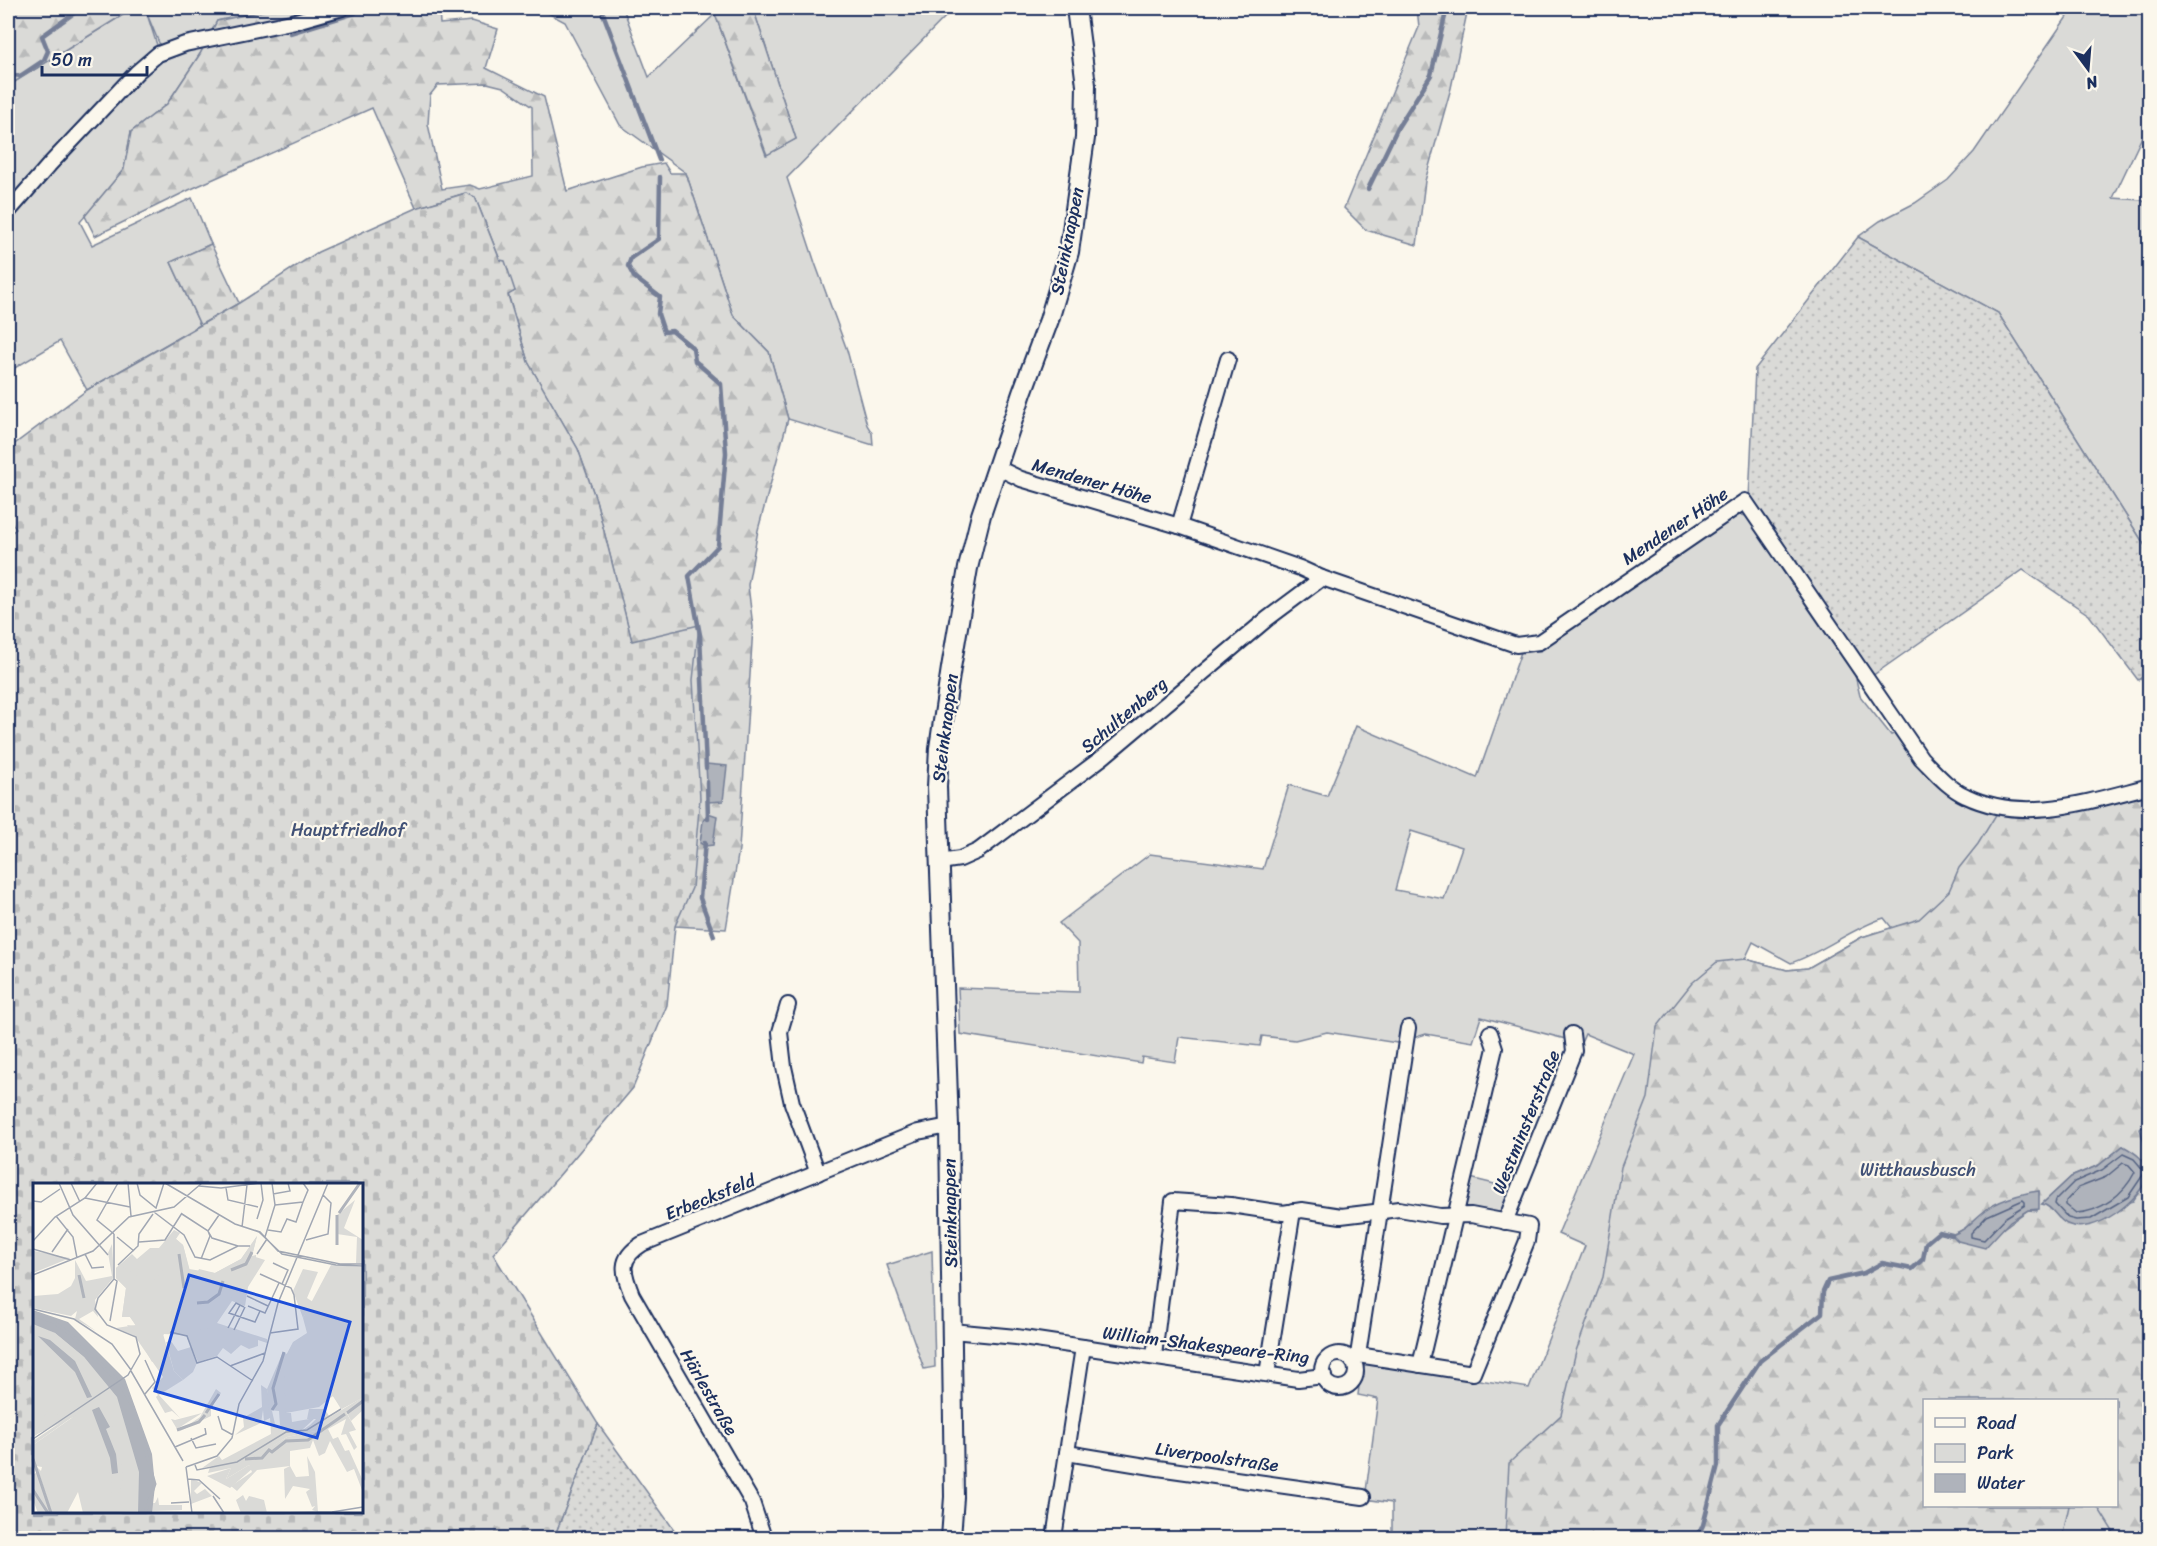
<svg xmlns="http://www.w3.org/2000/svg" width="2157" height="1546" font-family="Sriracha,sans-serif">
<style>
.green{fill:#dadad7;stroke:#7a849a;stroke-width:1.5;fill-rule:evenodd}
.forest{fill:url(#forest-firs);stroke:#7a849a;stroke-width:1.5;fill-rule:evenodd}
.cemetery{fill:url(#cemetery-stones);stroke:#7a849a;stroke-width:1.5;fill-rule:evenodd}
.garden{fill:url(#garden-dots);stroke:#7a849a;stroke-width:1.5}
.water{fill:#afb3bb;stroke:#747e96;stroke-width:1.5}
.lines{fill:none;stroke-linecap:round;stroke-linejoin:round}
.shore{stroke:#566483;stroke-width:1.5}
.stream{stroke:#747e96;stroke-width:4.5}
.minor-casing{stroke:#1b2f5e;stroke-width:18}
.tertiary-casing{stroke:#1b2f5e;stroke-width:22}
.minor{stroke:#fbf7ec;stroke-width:14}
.tertiary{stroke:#fbf7ec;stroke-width:18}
.labels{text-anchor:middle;stroke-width:4.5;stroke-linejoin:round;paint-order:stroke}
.street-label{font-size:18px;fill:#1b2f5e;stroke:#fbf7ec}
.park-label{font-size:18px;fill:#415176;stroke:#fbf7ec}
.inset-river{fill:none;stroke:#afb3bb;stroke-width:3}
.inset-road{fill:none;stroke:#a1a7b3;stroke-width:1.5}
.view{fill:#1d4ed8;fill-opacity:0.15;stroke:#1d4ed8;stroke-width:3}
.inset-edge{fill:none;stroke:#1b2f5e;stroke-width:3}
</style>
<defs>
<pattern id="forest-firs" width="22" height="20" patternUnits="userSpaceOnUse" patternTransform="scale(1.5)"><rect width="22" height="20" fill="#dadad7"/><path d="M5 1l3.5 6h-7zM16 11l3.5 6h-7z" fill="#babbbb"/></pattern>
<pattern id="cemetery-stones" width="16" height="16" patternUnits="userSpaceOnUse" patternTransform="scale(1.5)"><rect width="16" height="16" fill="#dadad7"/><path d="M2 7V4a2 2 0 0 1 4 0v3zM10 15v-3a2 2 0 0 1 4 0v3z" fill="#babbbb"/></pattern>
<pattern id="garden-dots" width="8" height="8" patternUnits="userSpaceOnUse" patternTransform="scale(1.5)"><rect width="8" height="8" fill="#dadad7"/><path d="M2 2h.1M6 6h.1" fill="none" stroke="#babbbb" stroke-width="1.8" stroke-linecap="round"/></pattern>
</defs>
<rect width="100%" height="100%" fill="#fbf7ec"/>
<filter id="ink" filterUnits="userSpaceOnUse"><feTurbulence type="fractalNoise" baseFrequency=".0167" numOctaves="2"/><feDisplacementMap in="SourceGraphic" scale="12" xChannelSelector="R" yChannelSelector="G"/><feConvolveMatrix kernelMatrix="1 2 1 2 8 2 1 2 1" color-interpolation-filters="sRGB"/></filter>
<g filter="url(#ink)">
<!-- green -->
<g class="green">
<path d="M134,8H276L217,21L200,54L167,104L131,132L124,169L80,222L92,245L192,198L211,244L171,262L200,325L87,390L60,341L8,372V222L55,167L164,55L147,14L157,45L8,207V86Z"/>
<path d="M542,8H623L649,77L715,14L766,155L796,139L753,8H954L787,178L815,263L847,350L867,425L872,433L873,445L788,419L769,352L733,315L686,173L620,125L565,22L546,12Z"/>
<path d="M2073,8H2149V122L2113,198L2142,200L2149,206V552L1998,313L1858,237L1880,221L1915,203L1948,180L1974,152Z"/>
<path d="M1731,514L1748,516L1854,671L1860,696L1891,735L1897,733C1910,748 1930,777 1945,789C2003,836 2084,805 2149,791V1538H1392V1503L1365,1499L1378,1399L1358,1395L1361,1370L1367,1362L1529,1388L1585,1246L1558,1234L1634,1054L1585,1034L1581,1043L1481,1017L1473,1042L1426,1034L1397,1043L1327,1032L1295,1040L1262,1036L1260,1046L1179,1037L1175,1062L1142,1057L1141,1063L960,1034L958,988L1079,992L1078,943L1059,923L1150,854L1263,869L1289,785L1327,796L1356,726L1477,778L1521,652L1540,651ZM1411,831L1462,847L1444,899L1395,890ZM1884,918L1892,928L1862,937L1808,968L1787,970L1745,959L1753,942L1791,963C1824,952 1850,929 1884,918ZM1924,1400H2116V1506H1924Z"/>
<path d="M1470,1178L1515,1189L1505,1211L1499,1214L1462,1206Z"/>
<path d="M932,1251L935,1367L924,1369L887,1265Z"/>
</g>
<!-- forest -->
<g class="forest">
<path d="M8,8H134L8,86Z"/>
<path d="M276,8H439L440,24L472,21L498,29L486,68L544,97L567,191L642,167L664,163L670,173H686L733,315L769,352L788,419L758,530L748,585L753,627L739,849L726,929L675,926L632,642L596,500L578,449L528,362L508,294L515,291L500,260L475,197L465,193L416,208L372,108L189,190L95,236L85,216L124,169L131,132L167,104L200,54L217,21ZM487,83L503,87L532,107L533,176L480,189L470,185L442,189L428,124L430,95L438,85Z"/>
<path d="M722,8H753L796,139L767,155L715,14Z"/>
<path d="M1417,8H1468L1451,88L1425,181L1417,245L1366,230L1344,208L1419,27Z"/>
<path d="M211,244L239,303L200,325L171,262Z"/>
<path d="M2149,791L2150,1122L2140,1129L2145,1146L2149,1148V1174L2146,1163L2123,1146L2099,1165L2071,1177L2042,1204L2048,1205L2059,1218L2133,1201L2149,1176V1538H2117L2097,1506H2116V1400H1924V1506H2069L2062,1538H1505L1509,1463L1561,1415L1576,1351L1603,1277L1621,1167L1648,1098L1657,1027L1692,983L1717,962L1745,959L1787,970L1808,968L1862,937L1919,919L1949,891L1959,868L1978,844L1997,813L2041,814ZM2039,1192L2037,1211L2028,1210L2002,1229L1952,1235Z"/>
</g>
<!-- cemetery -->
<path class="cemetery" d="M466,193L475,197L500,260L505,261L515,291L508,295L528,362L578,449L596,500L632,641L699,625L693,680L700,798L692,888L675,926L667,1005L633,1088L493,1254L598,1424L554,1538H8V535L16,529L8,517V449L87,390L239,303L318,252L416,208ZM34,1184H362V1512H34Z"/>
<!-- garden -->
<g class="garden">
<path d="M1858,237L1998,313L2149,552V673L2138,680L2089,615L2023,570L1872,676L1749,500L1755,369Z"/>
<path d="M598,1424L680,1538H554Z"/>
</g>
<!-- water -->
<g class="water">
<path d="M706,764L727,766L723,801L708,802Z"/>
<path d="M708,813L717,816L713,845L705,846L700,843L703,821Z"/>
<path d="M2123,1146C2136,1153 2145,1159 2149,1174C2141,1199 2095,1237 2067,1224C2056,1219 2053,1206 2042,1204L2071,1177L2099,1165Z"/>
<path d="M2039,1191V1209L2028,1210L2010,1221L1985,1248L1958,1241L1952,1235C1967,1229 1970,1223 1982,1213C1995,1201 2022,1193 2039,1191Z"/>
</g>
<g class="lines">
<!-- shore -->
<g class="shore">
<path d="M2123,1154L2134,1159L2145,1172L2128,1197L2091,1219L2076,1220L2068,1218L2055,1204L2056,1200L2074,1182L2102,1170Z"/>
<path d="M2123,1163L2129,1165L2135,1172C2124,1194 2101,1212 2076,1213L2066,1205V1201L2078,1188L2106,1177Z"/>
<path d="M2023,1200L2025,1202V1205L2006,1217L1984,1240L1971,1237V1233L1987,1216Z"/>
</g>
<!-- stream -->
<g class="stream">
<path d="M601,8L659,160"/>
<path d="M290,33L355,13L362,8"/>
<path d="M8,74L20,76L44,60L48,51L42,36L77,11L78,8"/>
<path d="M660,177L659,239L631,258L628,266L634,277L660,297L658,314L664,332L672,331L693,348L695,361L721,384L726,453L718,546L689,576L700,635L706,768"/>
<path d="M1368,189L1398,127L1431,75L1447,8"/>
<path d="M707,782L708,819"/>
<path d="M705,842L700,898L714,936"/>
<path d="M1697,1538L1703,1525L1718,1466V1425L1760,1361L1822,1313L1823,1292L1828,1281L1864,1273L1882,1263L1912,1269L1923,1259L1926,1243L1939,1232L1952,1235"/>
</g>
<defs>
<g id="minor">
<path d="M8,212L50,164L137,72L158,54L185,44L296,21L342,8"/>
<path d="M996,467L1021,479L1179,526L1300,568L1322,578L1516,645L1539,642L1745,501L1921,758C1935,772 1948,788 1966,796C2025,824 2090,801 2150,786"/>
<path d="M1179,526L1228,359"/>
<path d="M940,862L960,859L978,851L1103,757L1267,619L1322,578"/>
<path d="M788,1005L780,1032L784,1067L792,1103L818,1173"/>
<path d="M1505,1222L1574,1051L1572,1034"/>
<path d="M952,1331L1016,1337L1083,1347"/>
<circle cx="1339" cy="1371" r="17"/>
<path d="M1154,1356L1173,1201L1231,1205L1283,1213L1302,1210L1341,1216L1399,1209L1440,1216L1471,1215L1529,1226L1527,1241L1473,1373L1358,1355"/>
<path d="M1352,1360L1358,1355L1408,1028"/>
<path d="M1420,1365L1495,1048L1490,1033"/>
<path d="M1267,1374L1293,1211"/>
<path d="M1067,1453L1158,1468L1363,1497"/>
<path d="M764,1538L752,1502L632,1295C623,1272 618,1259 642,1244L918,1132L949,1126"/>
<path d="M1054,1538L1083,1347L1298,1379L1324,1376"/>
</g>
<path id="tertiary" d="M951,1538L954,1497L949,1126L937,787L939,748L951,668L968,568L981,515L1022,393L1049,320L1069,252L1085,138L1086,85L1076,8"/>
</defs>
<!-- minor casing -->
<use href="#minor" class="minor-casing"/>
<!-- tertiary casing -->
<use href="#tertiary" class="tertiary-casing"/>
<!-- minor -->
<use href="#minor" class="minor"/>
<!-- tertiary -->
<use href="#tertiary" class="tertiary"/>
</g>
</g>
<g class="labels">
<!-- street labels -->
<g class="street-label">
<text transform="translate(1067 241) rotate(-79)" y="6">Steinknappen</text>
<text transform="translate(1092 481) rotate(16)" y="6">Mendener Höhe</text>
<text transform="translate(1675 526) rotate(-34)" y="6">Mendener Höhe</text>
<text transform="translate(1124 715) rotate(-40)" y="6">Schultenberg</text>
<text transform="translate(945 728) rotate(-83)" y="6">Steinknappen</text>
<text transform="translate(1526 1122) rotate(-68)" y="6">Westminsterstraße</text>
<text transform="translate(710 1197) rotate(-22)" y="6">Erbecksfeld</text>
<text transform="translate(950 1213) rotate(-91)" y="6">Steinknappen</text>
<text transform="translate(1206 1345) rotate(7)" y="6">William-Shakespeare-Ring</text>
<text transform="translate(709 1392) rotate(60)" y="6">Härlestraße</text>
<text transform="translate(1217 1457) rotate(8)" y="6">Liverpoolstraße</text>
</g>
<!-- park labels -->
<g class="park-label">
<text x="348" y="836">Hauptfriedhof</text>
<text x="1918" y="1176">Witthausbusch</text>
</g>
</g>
<!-- overview -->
<g transform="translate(33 1183)">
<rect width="330" height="330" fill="#fbf7ec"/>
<path d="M322,17L311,45L330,57V80H323L324,54L304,51V32ZM141,47L147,50L143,56L150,62L156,86L182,90L208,76L224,53L219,73L232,77L215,104L212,123L199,118L184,140L234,156V160L225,157V163L216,166L208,162L198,171L190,165L184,173L165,179L153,152L130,151L141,188L150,197L126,212L147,235L139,228L132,230L123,214L125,212L119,205L130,194L94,142L103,143L97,134H89L93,105L83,95V85L99,71L104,76L117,65H126ZM1,68L37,75L0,90ZM0,138L8,147L10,144L22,150L51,174L78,205L86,200L114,320H122L125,314L126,322H149V327L50,330L45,309L34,330H19L4,284L8,288L9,284L3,283L0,274V262L40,234L0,253ZM228,202L234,206L242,241L252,248H268L277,242L283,236H274L276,226H292L296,233L292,237L330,214L313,229L323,247L316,249L324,264L321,267L313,251L308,252L313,236L295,246L300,256L305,254L312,268L316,267L330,298L329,307L321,286L314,289L297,258L292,270L286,273L280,257L290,253L292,246L254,254L219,276L169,285L186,273L189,277L238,251L237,235L231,238L230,227L228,240L202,252L211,244L210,235L229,224ZM169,230L144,246L138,236L142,237ZM274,273L282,289L285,329L279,327L282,323L279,324L273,309L277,306L260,303L252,316L251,286L257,283L263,294L276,293ZM216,282L219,286L197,305L174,293L198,285L193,296ZM4,289L17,323V330H5L0,317V292ZM158,296L169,300L161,308L164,311L172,306L179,313L158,321ZM210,312L213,318L216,313L231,317L234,330H208L203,317Z" fill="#dadad7"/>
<path d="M224,53L219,73L223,72V76L178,145L131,151L127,158L131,173L119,179L105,154L83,145L103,142L97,134H89L93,105L83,95V85L88,81L95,89L106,85L101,99L114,106L137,78L143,56L150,62L160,99L166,86L182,90L208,76ZM79,61L81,94L62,117L65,134L60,128L46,136L63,148L42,136L44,128L38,133L0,125V113L25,111L38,103L42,95V77L53,98L79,93L75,70ZM0,141L10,144L8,150L49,179L61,209L68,208L59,214L50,190L36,173L0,150L3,149ZM250,169L254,171L253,230H258L259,239L282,235L268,248H253L247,242L246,228L236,227L234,206ZM330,205V227L318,238L313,228L329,215L309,226L300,213ZM183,206L188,210L178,222V233L145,249L167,234ZM71,210L80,243L77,244L66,224L59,227L55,223L0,262V258ZM53,211L57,215L0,254L14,228L27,233L37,222L31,216L43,221ZM292,246L295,252L280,257L277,265L257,268V283L224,287L204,308L198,303L219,289L216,282L193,296L198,285L175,290L177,284L190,278L204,279L215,272L219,275L254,254ZM85,264L90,293L87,309L78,315L79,294L76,291L83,271L81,266Z" fill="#dadad7"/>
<path d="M298,82L330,84V213L308,226L300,213L286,224L253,230L251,193H245L249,180L260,159L274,150L270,135Z" fill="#dadad7"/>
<path d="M270,86L285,89L274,115L280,119L270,135L260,108ZM138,158L145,168L158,164L164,180L160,189L150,197L141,188L133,159Z" fill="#dadad7"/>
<path d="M0,127L35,139L92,196L119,271L122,303L119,330H105L106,289L84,214L51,174L22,150L0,141ZM5,153L17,157L42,178L59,214L54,215L42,189ZM66,224L77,244L73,246L83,271L85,290L79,291L77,275L59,227Z" fill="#afb3bb"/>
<path class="inset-river" d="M306,30L327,0M304,62V32M146,71L151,105M198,87L213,81L219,69M46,92L51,115M164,120L175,119L186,111L190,98M0,132L21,139L38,152L84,197M87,201L100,224L122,301L112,330M239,227L243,221L240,205L251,169M173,230L186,211M314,230L330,218M144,247L166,239L172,232M0,276L18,330M212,276L229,275L236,267L239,269L253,258L275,257L312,231M0,307L15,330"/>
<path class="inset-road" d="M26,0L40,32L75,72M38,0L47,19M95,0L98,33M104,0L107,12L123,25L131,0M132,0L202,41L227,49L245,68L307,81H330M132,0L202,41L226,49L249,71L303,82L330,83M166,3L188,5L226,0M193,5L195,17L225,24M240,11L257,8L255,0M52,15L97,24M0,18L8,19L27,6M242,22L270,19L275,7L270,0M121,29L151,52L162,74L177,77L205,63H217M149,31L175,48L186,32M23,33L40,54L44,75M224,36L230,17L228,0M209,44L214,2M235,47L248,49L254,36L263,39L270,19M81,51L64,37L85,0M177,53L175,48L179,55L205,63M84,54L101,68M232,54L242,22L239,0M273,57L295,51L298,20L290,12M0,58L22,34L52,15L64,0M106,59L132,57L149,30M0,66L38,77M19,69L35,46M52,71L59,85L71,84M224,71L234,56M168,76L177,53M240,80L255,87L249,101M85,82L105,63L106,51L120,31M227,91L258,105L261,112L265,146L237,150M0,92L60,68L96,34L141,24L169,0M214,113L235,123M215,123L232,130L246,100M211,124L203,120L196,130L222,139L227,128M0,126L41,136L79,161L98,187M77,138L84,98L81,96M195,145L207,122M201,147L212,124M137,149L154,153L164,180L184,174L220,198M197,183L232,170M98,188L150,278M112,211L122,199L112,177M185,233L189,246L200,252M158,255L163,265L183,261M0,256L95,192L107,171L103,154L74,142L62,126L65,115L81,96V51M142,264L173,251L172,245M162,282L164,287L204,279L253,249L274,247L308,226M153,284L184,273L199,255L206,221L230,178L245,120L295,0M153,284L159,330M155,296L166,297L187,316M180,313L191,330M138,320L156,319M242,330L299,329L330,324"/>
<path class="view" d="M156,92L317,139L284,255L122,208Z"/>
<rect width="330" height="330" class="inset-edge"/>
</g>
<!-- margin -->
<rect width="2157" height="1546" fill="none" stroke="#fbf7ec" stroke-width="30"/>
<rect x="15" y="15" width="2127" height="1516" fill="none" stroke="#1b2f5e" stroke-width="2" filter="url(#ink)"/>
<!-- legend -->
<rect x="1923" y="1399" width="195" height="108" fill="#fbf7ec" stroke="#a1a7b3" stroke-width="1.5"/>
<rect x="1935" y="1418" width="30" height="9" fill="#fbf7ec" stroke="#a1a7b3" stroke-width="1.5"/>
<text x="1977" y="1429" font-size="18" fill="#1b2f5e">Road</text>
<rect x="1935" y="1444" width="30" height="18" fill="#dadad7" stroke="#a1a7b3" stroke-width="1.5"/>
<text x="1977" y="1459" font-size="18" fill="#1b2f5e">Park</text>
<rect x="1935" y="1474" width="30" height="18" fill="#afb3bb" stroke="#a1a7b3" stroke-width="1.5"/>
<text x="1977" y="1489" font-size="18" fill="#1b2f5e">Water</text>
<!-- north arrow -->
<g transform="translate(2088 69) rotate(164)" stroke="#fbf7ec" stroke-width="4.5" paint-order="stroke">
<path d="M0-4.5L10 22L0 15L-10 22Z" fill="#1b2f5e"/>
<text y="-9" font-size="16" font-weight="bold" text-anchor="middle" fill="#1b2f5e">N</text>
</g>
<!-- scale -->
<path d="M42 66v9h105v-9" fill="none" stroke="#1b2f5e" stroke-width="3"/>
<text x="51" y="66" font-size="18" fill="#1b2f5e" stroke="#fbf7ec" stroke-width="4.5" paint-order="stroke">50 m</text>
</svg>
